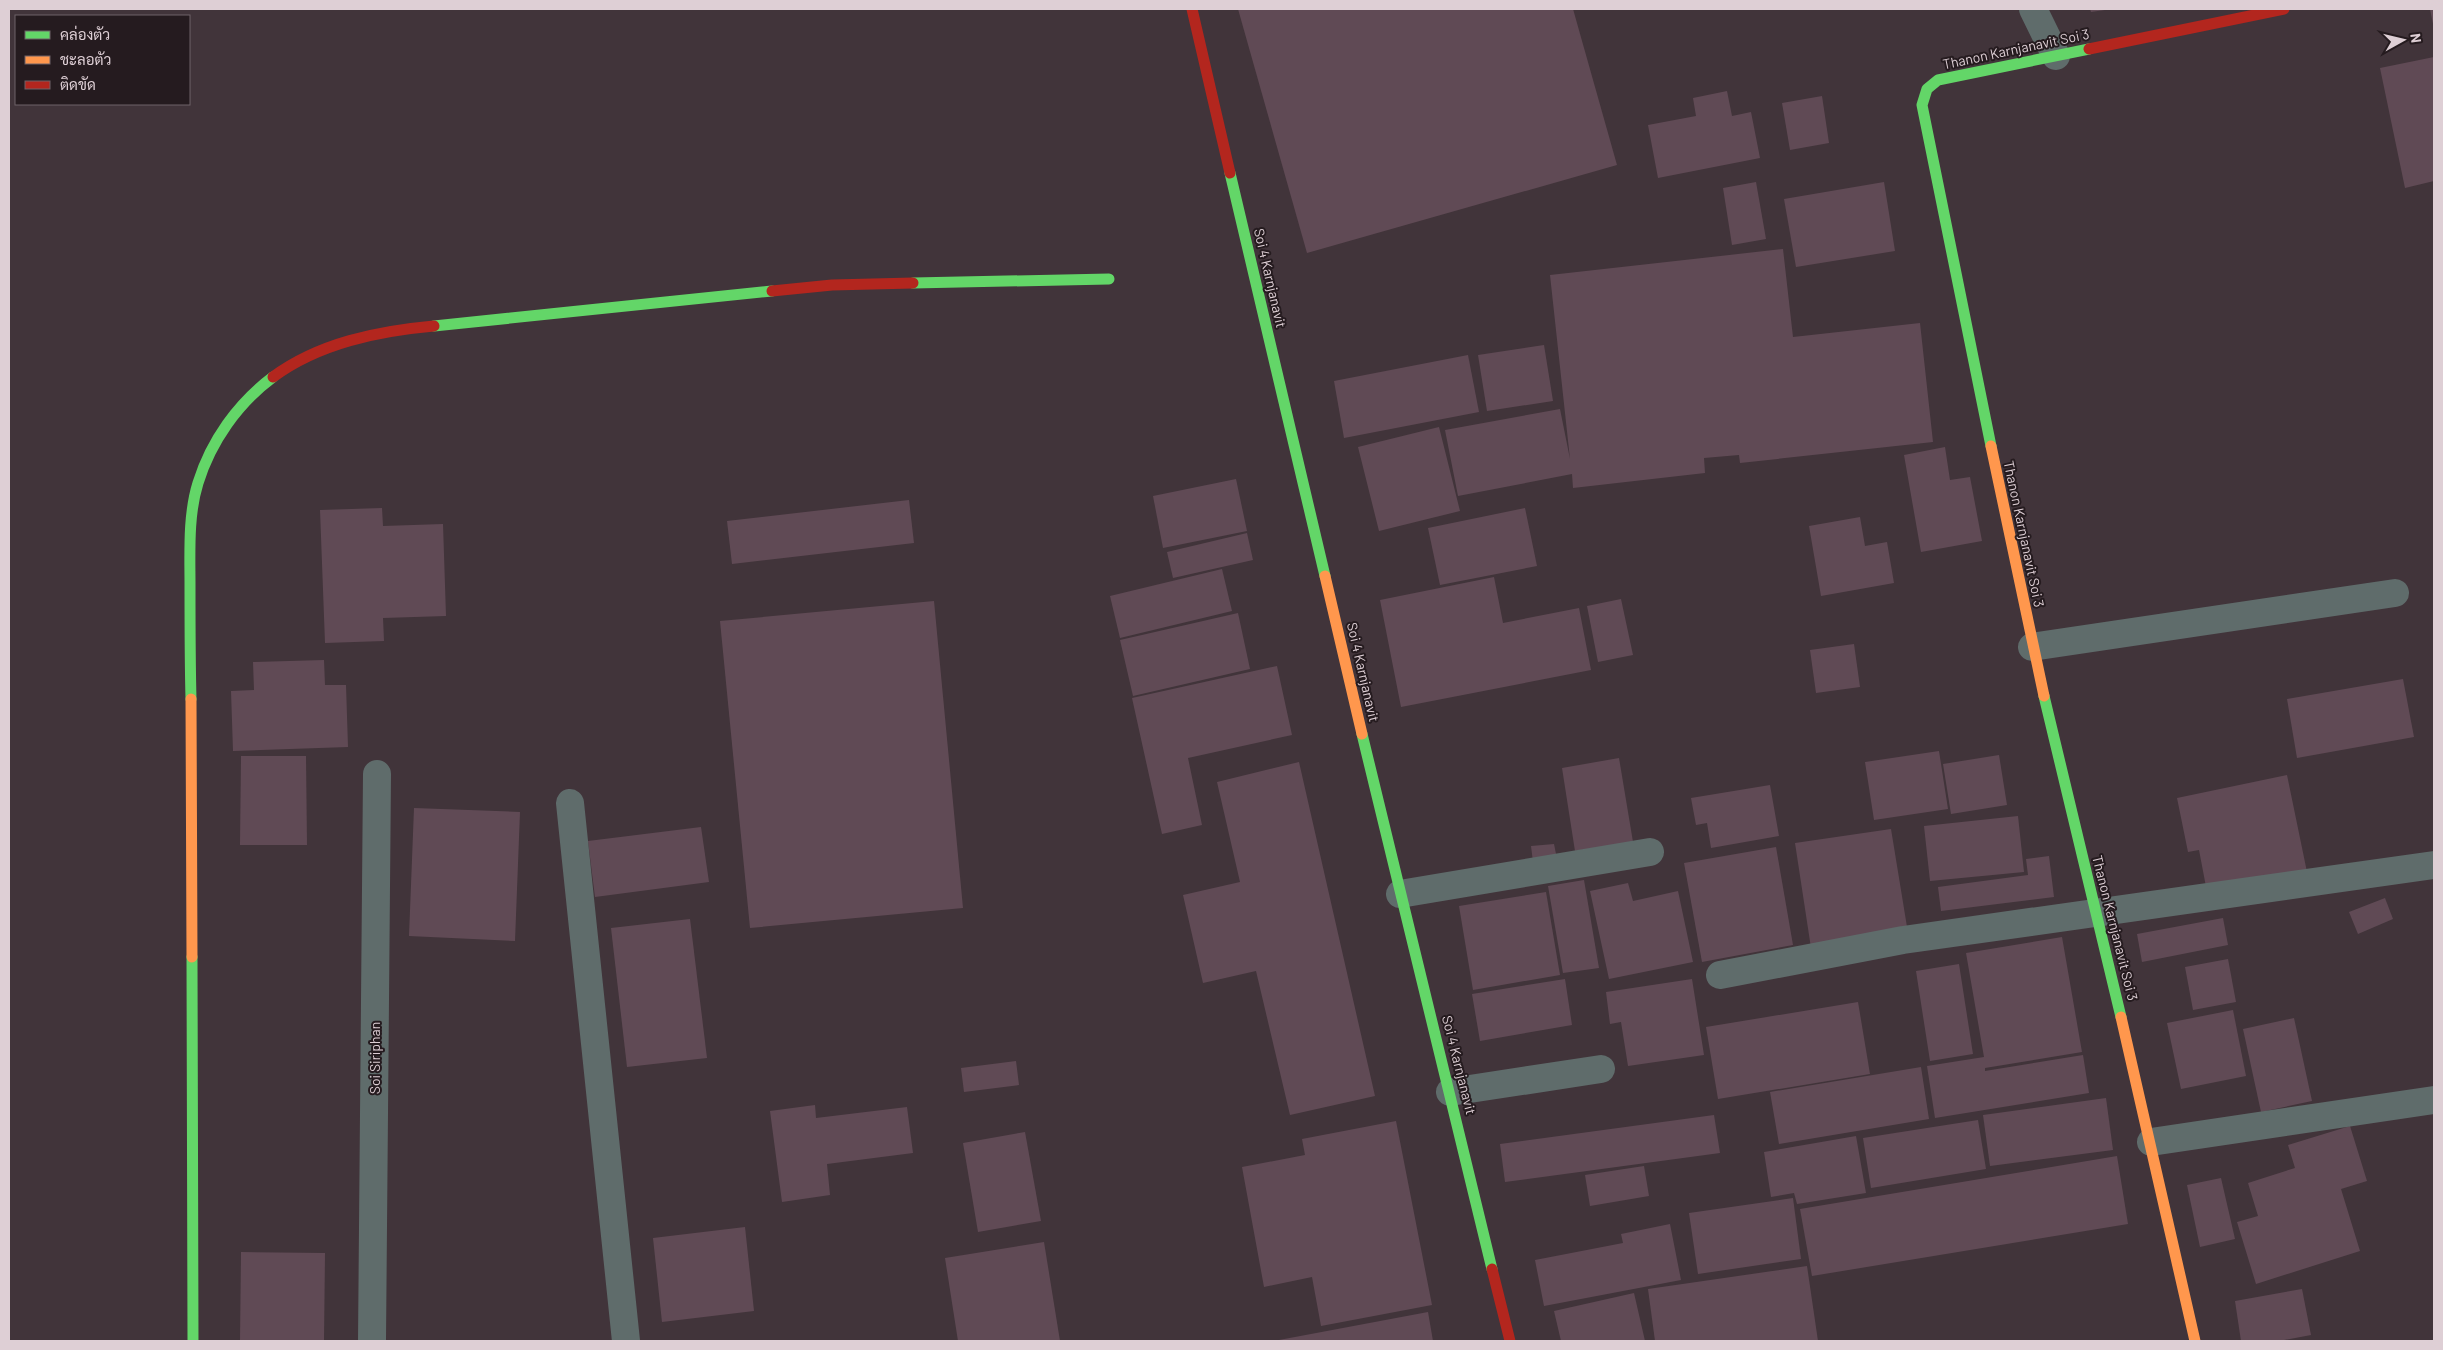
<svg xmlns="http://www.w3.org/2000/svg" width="2443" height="1350" font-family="Barlow,Sarabun,sans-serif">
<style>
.building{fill:#604a55}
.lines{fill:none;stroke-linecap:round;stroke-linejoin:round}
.street{stroke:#5f6c6b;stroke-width:28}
.fast{stroke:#63d668;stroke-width:11}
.slow{stroke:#ff974d;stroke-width:11}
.jam{stroke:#b3261e;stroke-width:11}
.labels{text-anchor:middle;stroke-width:4;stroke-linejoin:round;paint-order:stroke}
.street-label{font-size:14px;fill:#decfd5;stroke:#251b1f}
</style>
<rect width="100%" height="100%" fill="#41343a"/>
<!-- building -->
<g class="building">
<path d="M1238,9H1573L1617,165L1307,253Z"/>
<path d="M2090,9H2104L2105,10L2091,12Z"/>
<path d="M2430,9H2434V24H2433Z"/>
<path d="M2434,57V181L2405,188L2380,68Z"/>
<path d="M1727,91L1732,116L1751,112L1760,158L1658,178L1648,125L1696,116L1693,98Z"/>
<path d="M1822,96L1829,143L1790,150L1782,103Z"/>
<path d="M1756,182L1766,239L1732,245L1723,188Z"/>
<path d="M1884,182L1895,251L1796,267L1784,199Z"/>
<path d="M1783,249L1793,337L1920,323L1933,442L1740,463L1739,455L1704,458L1705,473L1573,488L1572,474L1458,496L1445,430L1560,409L1570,459L1550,275Z"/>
<path d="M1544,345L1553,401L1487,411L1478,355Z"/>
<path d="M1468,355L1479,412L1344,438L1334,381Z"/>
<path d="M1439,427L1460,511L1379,531L1358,447Z"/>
<path d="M1945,447L1950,480L1970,477L1982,541L1921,552L1904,455Z"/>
<path d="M1236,479L1247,531L1163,548L1153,496Z"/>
<path d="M909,500L914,543L732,564L727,521Z"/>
<path d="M382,508L383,526L443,524L446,616L383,618L384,641L325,643L320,510Z"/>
<path d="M1525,508L1537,566L1440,585L1428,528Z"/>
<path d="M1860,517L1865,546L1887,542L1894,583L1821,596L1809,526Z"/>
<path d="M1247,533L1253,560L1173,578L1167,552Z"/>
<path d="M1222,569L1232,611L1120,638L1110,596Z"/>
<path d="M1494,577L1503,623L1579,608L1591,670L1401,707L1380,600Z"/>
<path d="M1621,599L1633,655L1598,662L1587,606Z"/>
<path d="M934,601L963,908L750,928L720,621Z"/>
<path d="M1238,613L1250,669L1133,696L1120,640Z"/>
<path d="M1854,644L1860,687L1816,693L1810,650Z"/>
<path d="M324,660L325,685H346L348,747L233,751L231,691L254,690L253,662Z"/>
<path d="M1277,666L1292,735L1188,758L1202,825L1162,834L1132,698Z"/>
<path d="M2403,679L2414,737L2297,758L2287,699Z"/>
<path d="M1939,751L1948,809L1874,820L1865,762Z"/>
<path d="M1999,755L2007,805L1951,814L1943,764Z"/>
<path d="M241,756H306L307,845H240Z"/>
<path d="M1619,758L1633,842L1575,851L1562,768Z"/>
<path d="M1299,762L1375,1096L1290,1115L1256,971L1203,983L1183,895L1240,882L1217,782Z"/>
<path d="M2287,775L2307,872L2207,892L2199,850L2188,852L2177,798Z"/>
<path d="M1770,785L1779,836L1711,848L1707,823L1696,825L1691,798Z"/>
<path d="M414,808L520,812L515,941L409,936Z"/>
<path d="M2018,816L2024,872L1930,881L1924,826Z"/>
<path d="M701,827L709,882L595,897L588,841Z"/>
<path d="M1891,829L1908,933L1811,948L1795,843Z"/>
<path d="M1554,844L1557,859L1533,862L1531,846Z"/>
<path d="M1776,847L1793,945L1702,962L1684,863Z"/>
<path d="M2049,856L2054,897L1941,911L1938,887L2028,875L2026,859Z"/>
<path d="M1584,880L1599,968L1563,973L1548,886Z"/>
<path d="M1628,883L1633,901L1678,891L1693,962L1609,979L1590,891Z"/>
<path d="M1546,892L1560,975L1473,990L1459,906Z"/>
<path d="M2385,898L2393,919L2358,934L2349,912Z"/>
<path d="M2223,918L2228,945L2142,962L2137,934Z"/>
<path d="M690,919L707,1058L627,1067L611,928Z"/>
<path d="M2062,937L2082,1052L1985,1068V1071L2083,1055L2089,1093L1935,1118L1927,1066L1984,1057L1966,953Z"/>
<path d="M2228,959L2236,1002L2193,1010L2185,967Z"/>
<path d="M1959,964L1973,1054L1930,1061L1916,971Z"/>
<path d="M1565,979L1572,1025L1480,1041L1472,994Z"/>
<path d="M1692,979L1704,1055L1628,1066L1621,1022L1610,1024L1606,992Z"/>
<path d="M1858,1002L1870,1074L1718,1099L1706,1027Z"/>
<path d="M2233,1010L2246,1076L2181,1089L2167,1023Z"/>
<path d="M2294,1018L2312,1101L2261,1112L2243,1029Z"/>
<path d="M1016,1061L1019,1085L964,1092L961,1068Z"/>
<path d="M1921,1067L1929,1119L1779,1144L1770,1092Z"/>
<path d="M2106,1098L2113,1150L1990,1166L1983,1115Z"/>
<path d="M815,1105L816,1118L907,1107L913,1153L827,1164L830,1195L782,1202L770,1111Z"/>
<path d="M1714,1115L1720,1153L1505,1182L1500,1144Z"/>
<path d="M1978,1120L1986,1169L1871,1188L1863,1138Z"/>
<path d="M1396,1121L1432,1305L1321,1326L1312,1277L1264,1287L1242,1167L1305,1155L1302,1139Z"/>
<path d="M2350,1126L2367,1181L2341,1189L2360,1251L2256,1284L2237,1222L2258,1216L2248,1183L2295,1168L2288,1145Z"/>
<path d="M1025,1132L1041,1221L978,1232L963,1143Z"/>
<path d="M1856,1136L1866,1193L1797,1204L1794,1193L1771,1197L1764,1152Z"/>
<path d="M2117,1156L2128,1224L1812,1276L1800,1209Z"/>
<path d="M1644,1166L1649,1196L1590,1206L1585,1175Z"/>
<path d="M2221,1178L2235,1239L2200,1247L2187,1185Z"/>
<path d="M1793,1198L1801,1259L1698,1274L1689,1213Z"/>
<path d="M1670,1224L1681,1280L1544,1306L1535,1260L1623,1243L1621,1234Z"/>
<path d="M745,1227L754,1311L662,1322L653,1238Z"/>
<path d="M1044,1242L1060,1341H958L945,1258Z"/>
<path d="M241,1252L325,1253L324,1341H240Z"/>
<path d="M1807,1266L1818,1341H1655L1648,1289Z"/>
<path d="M2302,1289L2311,1335L2279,1341H2241L2235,1301Z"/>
<path d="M1634,1293L1645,1341H1561L1554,1311Z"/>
<path d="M1428,1312L1433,1341H1279V1340Z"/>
</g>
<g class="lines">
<!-- street -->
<g class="street">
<path d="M2033,9L2056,56"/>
<path d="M2032,647L2395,593"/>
<path d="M570,803L626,1341"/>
<path d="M1400,894L1650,852"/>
<path d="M1720,975L1903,940L2434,865"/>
<path d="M1450,1092L1601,1069"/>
<path d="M2151,1142L2434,1100"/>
<path d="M372,1341L377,774"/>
</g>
<!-- fast -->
<g class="fast">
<path d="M1230,173L1325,576"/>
<path d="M913,283L1109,279"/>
<path d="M434,326L772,291"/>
<path d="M1991,446L1922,105L1927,89L1938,80L2089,49"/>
<path d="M2044,696L2121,1017"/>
<path d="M191,699C190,661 190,623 190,585C190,552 188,515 198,483C211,441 238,403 273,377"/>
<path d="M1362,734L1492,1269"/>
<path d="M192,957L193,1341"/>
</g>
<!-- slow -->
<g class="slow">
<path d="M1991,446L2044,696"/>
<path d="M1325,576L1362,734"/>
<path d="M191,699L192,957"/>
<path d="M2121,1017L2195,1341"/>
</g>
<!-- jam -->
<g class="jam">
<path d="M1192,9L1230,173"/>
<path d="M2089,49L2284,9"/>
<path d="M772,291L832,285L913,283"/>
<path d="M273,377C319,343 378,331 434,326"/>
<path d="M1492,1269L1510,1341"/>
</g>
</g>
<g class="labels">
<!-- street labels -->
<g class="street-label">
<text transform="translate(2016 49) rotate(-12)" y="5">Thanon Karnjanavit Soi 3</text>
<text transform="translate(1270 278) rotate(77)" y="5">Soi 4 Karnjanavit</text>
<text transform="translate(2024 534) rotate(78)" y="5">Thanon Karnjanavit Soi 3</text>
<text transform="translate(1363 672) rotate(77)" y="5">Soi 4 Karnjanavit</text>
<text transform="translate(2115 928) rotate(76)" y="5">Thanon Karnjanavit Soi 3</text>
<text transform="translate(375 1058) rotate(-90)" y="5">Soi Siriphan</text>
<text transform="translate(1459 1065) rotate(76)" y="5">Soi 4 Karnjanavit</text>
</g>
</g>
<!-- border -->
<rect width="2443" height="1350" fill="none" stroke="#decfd5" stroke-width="20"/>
<!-- legend -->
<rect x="15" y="15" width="175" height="90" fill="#251b1f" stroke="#6f6368"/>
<rect x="25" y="31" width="25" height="8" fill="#63d668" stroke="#6f6368"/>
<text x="60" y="40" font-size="15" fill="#decfd5">คล่องตัว</text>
<rect x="25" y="56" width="25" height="8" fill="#ff974d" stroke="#6f6368"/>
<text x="60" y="65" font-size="15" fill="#decfd5">ชะลอตัว</text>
<rect x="25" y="81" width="25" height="8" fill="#b3261e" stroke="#6f6368"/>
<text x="60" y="90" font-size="15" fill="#decfd5">ติดขัด</text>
<!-- north arrow -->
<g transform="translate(2403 40) rotate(82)" stroke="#251b1f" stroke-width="4" paint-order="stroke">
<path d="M0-4L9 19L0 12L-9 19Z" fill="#decfd5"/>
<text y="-8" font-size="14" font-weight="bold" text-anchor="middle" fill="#decfd5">N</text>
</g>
</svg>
